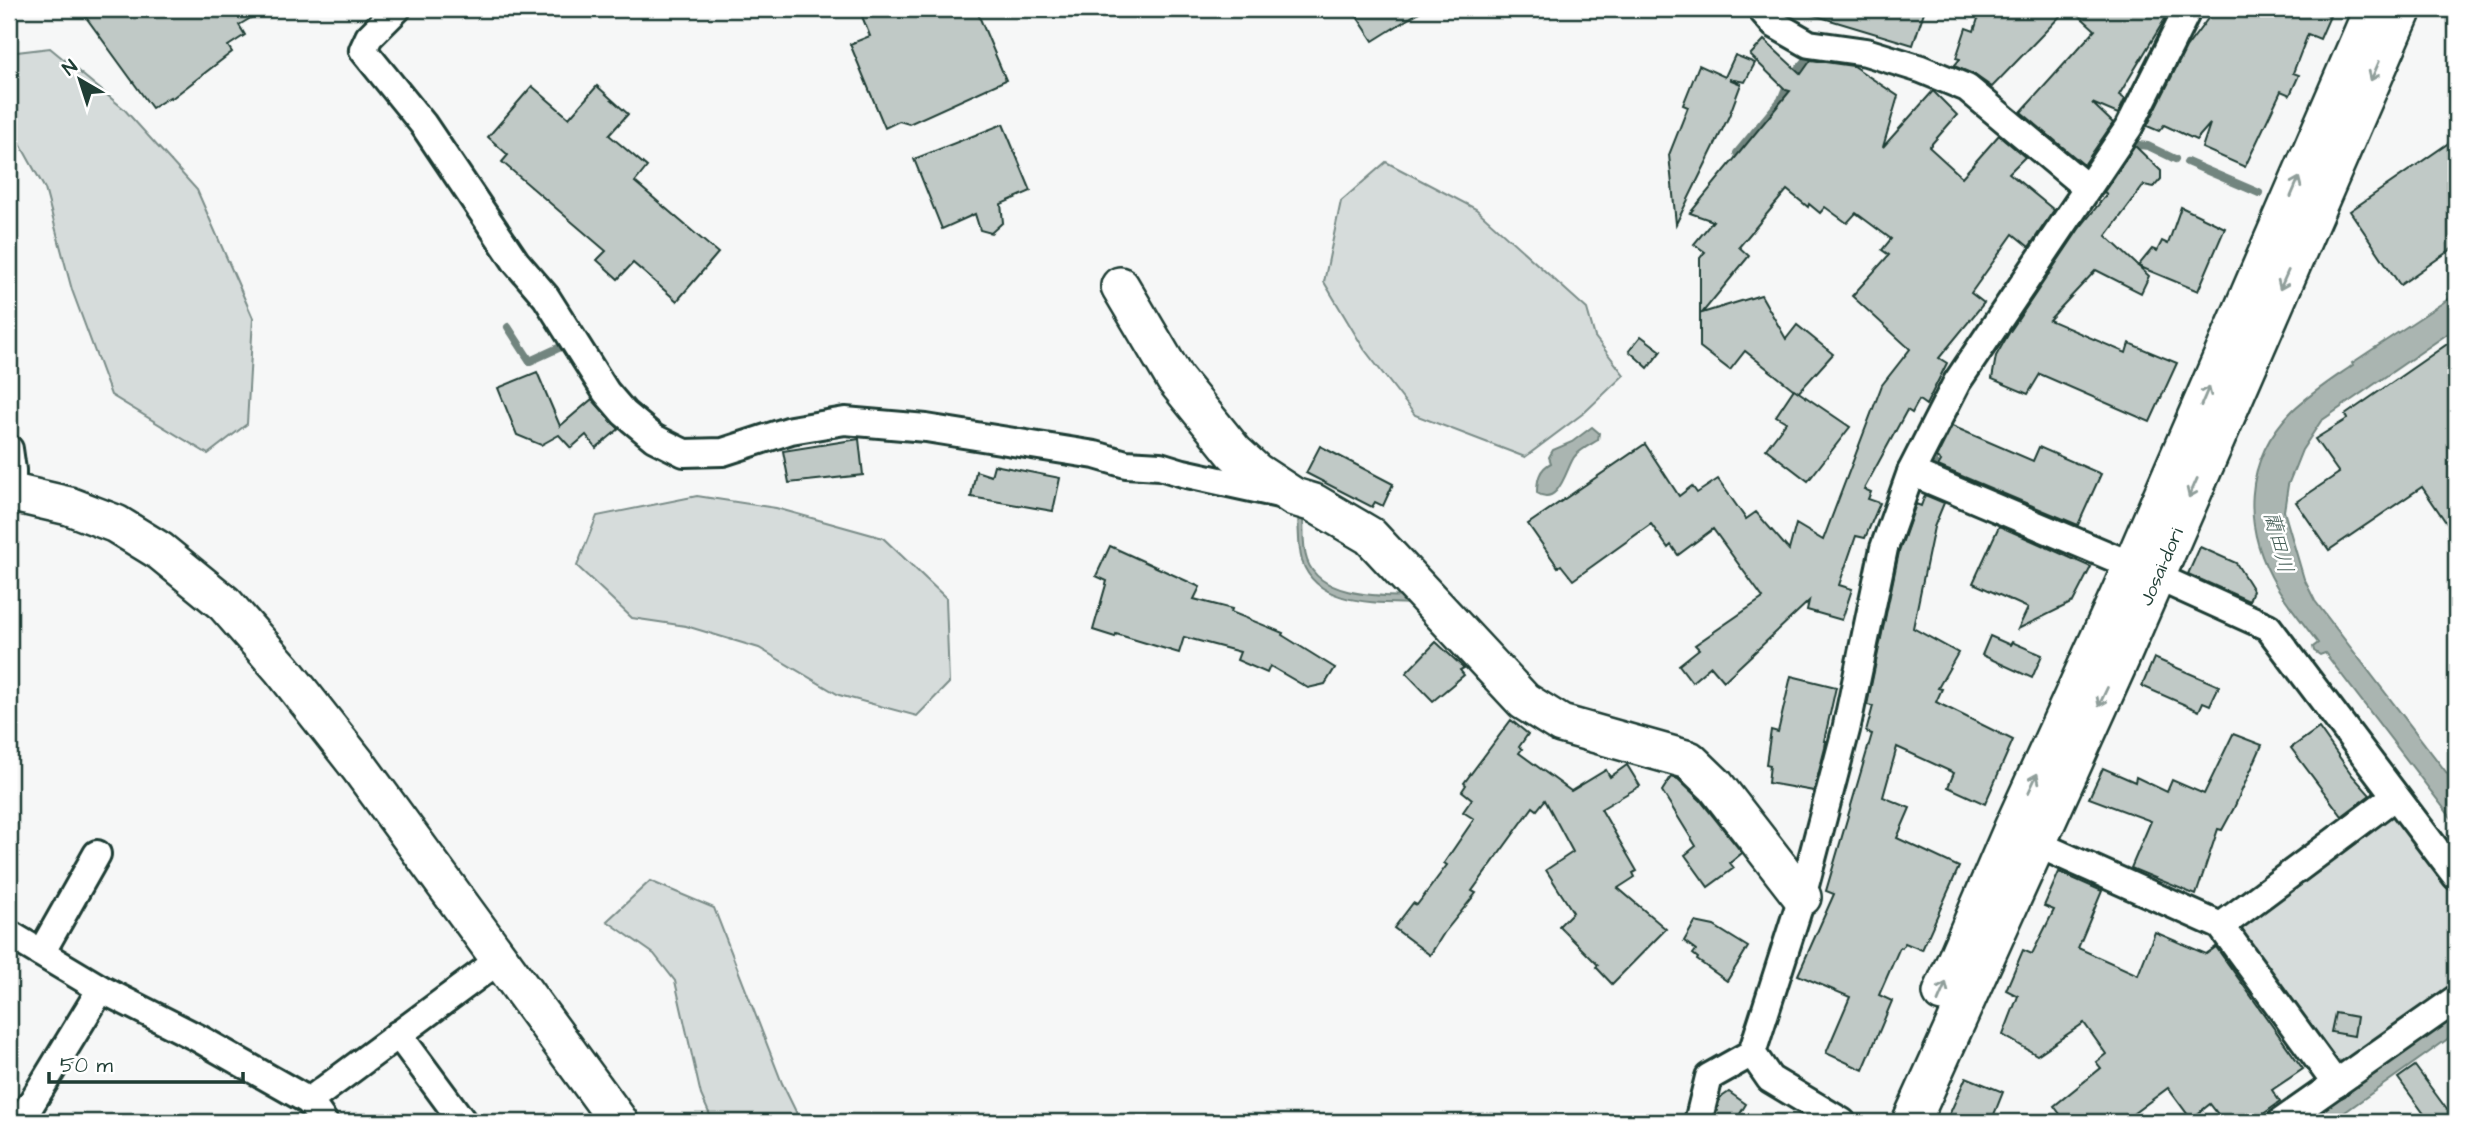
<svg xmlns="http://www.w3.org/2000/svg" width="2465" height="1131" font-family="'Architects Daughter','Klee One',sans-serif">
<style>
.green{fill:#d6dcdb;stroke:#7a8c88;stroke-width:2}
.water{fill:#aab5b1;stroke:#72857f;stroke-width:2}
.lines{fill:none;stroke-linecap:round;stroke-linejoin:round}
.stream{stroke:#72857f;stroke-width:8}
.building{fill:#c0c9c6;stroke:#1f3d34;stroke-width:2}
.street-casing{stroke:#1f3d34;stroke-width:32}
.secondary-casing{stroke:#1f3d34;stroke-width:42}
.street{stroke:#fff;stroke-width:26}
.secondary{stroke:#fff;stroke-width:37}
.oneway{stroke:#8f9e9a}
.labels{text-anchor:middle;stroke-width:5;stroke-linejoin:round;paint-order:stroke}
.street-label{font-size:19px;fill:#1f3d34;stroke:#fff}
.water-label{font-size:21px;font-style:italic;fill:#49615a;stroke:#fff}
</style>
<rect width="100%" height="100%" fill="#f6f7f7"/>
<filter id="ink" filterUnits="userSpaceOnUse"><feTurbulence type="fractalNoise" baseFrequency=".0143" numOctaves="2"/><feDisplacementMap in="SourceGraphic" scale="14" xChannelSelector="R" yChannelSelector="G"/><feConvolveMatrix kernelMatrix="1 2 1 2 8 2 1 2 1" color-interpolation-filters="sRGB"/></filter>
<g filter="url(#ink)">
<!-- green -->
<g class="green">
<path d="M50,48L124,109L197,190L253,318L247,424L208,454L111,395L72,290L45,189L9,124V53Z"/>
<path d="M1386,162L1476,209L1587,309L1595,337L1624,375L1585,412L1525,457L1415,415L1364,349L1324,282L1341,201Z"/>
<path d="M697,496L776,508L883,538L946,598L949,683L917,716L839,695L759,648L686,626L632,618L577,566L597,516Z"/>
<path d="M2388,813L2397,814L2456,892V989L2353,1064L2337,1060L2242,931L2244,920Z"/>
<path d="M650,881L714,908L782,1083L801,1122H713L701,1095L675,981L654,954L607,921Z"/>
</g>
<!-- water -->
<g class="water">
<path d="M2456,294V328L2321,421L2302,450L2288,485L2284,511L2304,579L2315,601L2456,785V824L2325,653L2320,655L2314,651L2313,647L2318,643C2304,624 2289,606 2277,587C2241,527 2243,460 2293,410C2311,393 2333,379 2353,365L2352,363Z"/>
<path d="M1592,427L1599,433L1598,440C1590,445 1581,449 1575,456C1567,464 1560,508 1537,493C1537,480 1539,469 1551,463L1549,457L1553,450L1572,442Z"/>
<path d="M1298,516H1303C1304,530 1302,546 1307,560C1320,598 1381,596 1415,597L1419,604C1380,602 1318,608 1302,561C1298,547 1299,530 1298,516Z"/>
<path d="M2456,1014V1033L2331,1122H2307Z"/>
</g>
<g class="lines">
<!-- stream -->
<g class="stream">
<path d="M2187,162L2259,193"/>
<path d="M1742,163L1737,153L1781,100L1789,80L1812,54"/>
<path d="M2099,194L2139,145L2148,146L2175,159"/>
<path d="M508,327L530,361L565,345"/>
<path d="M1932,457L1936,469L1942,474"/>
</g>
</g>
<!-- building -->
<g class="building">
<path d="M80,9H266L239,25L245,35L228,46L232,52L171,99L170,97L152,108Z"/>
<path d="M859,9H976L1006,80L909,124L899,121L885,128L850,44L870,36Z"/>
<path d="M1352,9H1424L1373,41Z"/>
<path d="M1810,9H1925L1913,45L1810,14Z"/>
<path d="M1981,9H2067L1992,87L1973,74L1954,66L1960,59L1956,58L1966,28L1974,31Z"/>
<path d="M2072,9H2171L2119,95L2125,99L2118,114L2092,103L2113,123L2084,165L2021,112L2095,30Z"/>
<path d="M2215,9H2314L2330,16L2320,39L2308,34L2293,73L2299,75L2290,95L2281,91L2245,167L2202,148L2210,124L2196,140L2164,125L2159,131L2147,126L2186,48Z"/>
<path d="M1764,40L1801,74L1811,60L1853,66L1898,96L1883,147L1933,91L1957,115L1929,147L1962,177L1999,135L2025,157L2009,173L2054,210L2029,247L2013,234L1971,293L1984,303L1939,358L1947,363L1926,405L1919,400L1912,413L1907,410L1864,489L1871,492L1868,499L1880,503L1865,538L1856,536L1839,585L1852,589L1842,620L1807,610L1809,601L1724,681L1711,666L1692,682L1679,665L1699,649L1695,645L1763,598L1713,529L1678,555L1671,545L1668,548L1651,524L1573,580L1561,565L1558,567L1528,524L1645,444L1679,496L1692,486L1697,493L1718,479L1746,519L1756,512L1789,550L1796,524L1823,540L1882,385L1910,349L1852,296L1889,255L1882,250L1891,239L1856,213L1847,223L1825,207L1820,213L1809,204L1808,207L1787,190L1739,247L1749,256L1702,313L1761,295L1786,339L1797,325L1833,354L1798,393L1745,351L1730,370L1700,347V258L1705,252L1694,244L1713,221L1690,213L1790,91L1786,90L1750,55Z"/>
<path d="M1735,55L1755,63L1745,82L1729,79L1741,84L1729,116L1676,224L1669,155L1688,107L1683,105L1699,65L1725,77Z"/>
<path d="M532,86L569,118L597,86L628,114L609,135L647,167L635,182L718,253L677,301L633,263L618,279L597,260L606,251L502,162L508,155L488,137Z"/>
<path d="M1003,124L1031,191L1001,204L1003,222L991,233L980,230L975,214L942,229L914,159Z"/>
<path d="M2456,138V246L2400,285L2350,211Z"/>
<path d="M2135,146L2161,171V179L2154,187L2144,185L2106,236L2149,276L2141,293L2096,270L2049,320L2126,353L2129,343L2177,363L2150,422L2040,374L2028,394L1992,379L1996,356L2009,333L2079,229L2107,194L2104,192Z"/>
<path d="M2181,207L2225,228L2198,291L2138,266L2152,249L2157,251L2162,241L2168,244Z"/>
<path d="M1641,336L1661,351L1648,368L1629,351Z"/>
<path d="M2456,338V537L2422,487L2329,550L2296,502L2339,473L2315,439L2347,419L2345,415Z"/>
<path d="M537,372L560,426L592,399L619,429L596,448L586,435L571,448L559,435L541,445L517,435L498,388Z"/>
<path d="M1794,389L1850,427L1808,481L1766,449L1786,422L1776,416Z"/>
<path d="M1952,426L2033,461L2039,447L2101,474L2078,525L1938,466L1941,461L1936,458Z"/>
<path d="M859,439L863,475L789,483L783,451Z"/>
<path d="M1320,446L1393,484L1383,506L1375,502L1372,507L1306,473Z"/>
<path d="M994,465L1060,478L1053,511L971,497L976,471L991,476Z"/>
<path d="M1925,495L1944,503L1934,527L1913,628L1958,653L1938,688L1942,689L1936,702L2013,740L1985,804L1948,787L1954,773L1897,747L1883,797L1910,808L1897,838L1959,867L1922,950L1905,943L1902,948L1900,947L1879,995L1892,1001L1863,1070L1826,1053L1850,997L1798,975L1834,894L1826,891L1872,734L1866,732L1873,706L1867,705L1899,552L1916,504L1921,506Z"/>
<path d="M1999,526L2091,567L2073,602L2018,629L2028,608L1973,583Z"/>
<path d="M1110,546L1200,587L1194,599L1232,609L1231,612L1283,633L1282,635L1335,668L1325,684L1308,688L1270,666L1267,673L1237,660L1240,652L1184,637L1179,653L1116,634L1115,637L1093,630L1107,581L1096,576Z"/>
<path d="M2200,547L2236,563L2253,590L2249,601L2188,574Z"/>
<path d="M1990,636L2010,645L2012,642L2042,655L2032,678L1982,655Z"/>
<path d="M1436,642L1464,668L1460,670L1464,675L1433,701L1406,673Z"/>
<path d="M2154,658L2219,686L2210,705L2203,702L2199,711L2142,686Z"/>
<path d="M1791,676L1836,687L1824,741H1826L1825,748L1814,791L1768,783L1770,765L1766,764L1771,730L1778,732Z"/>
<path d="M1511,720L1528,734L1519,747L1522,749L1519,753L1571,791L1606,770L1610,777L1627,765L1640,786L1601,809L1637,871L1633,873L1635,877L1618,888L1666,929L1612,984L1596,967L1598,965L1559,926L1573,912L1546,870L1573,852L1545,800L1537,810L1533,807L1472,891L1476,893L1444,933L1430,955L1394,928L1413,903L1417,905L1447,865L1444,863L1474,819L1463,812L1472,799L1462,791L1466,785L1464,783Z"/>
<path d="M2319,728L2352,775L2370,795L2342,816L2291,748Z"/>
<path d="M2233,734L2262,745L2234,808L2222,830L2218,829L2196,895L2131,868L2151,821L2089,798L2103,768L2135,782L2136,777L2167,792L2172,780L2204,794Z"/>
<path d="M1671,777L1678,779L1700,800L1742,853L1730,863L1734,868L1708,887L1685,855L1696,846L1662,791Z"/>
<path d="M2059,872L2102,891L2078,948L2138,975L2155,932L2206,954L2216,947L2303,1069L2272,1090L2280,1102L2252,1122H2224L2210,1104L2191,1119L2168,1088L2122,1122H2066L2054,1106L2101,1068L2096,1062L2106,1054L2084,1023L2037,1055L2003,1035L2018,996L2006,990L2023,950L2032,954L2054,910L2044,906Z"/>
<path d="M1695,922L1714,926L1748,947L1727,981L1697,960L1698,958L1693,954L1696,950L1684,941Z"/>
<path d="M2335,1013L2357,1017L2354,1036L2331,1032Z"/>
<path d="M2415,1066L2456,1122H2430L2398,1078Z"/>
<path d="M1966,1077L2003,1092L1991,1122H1946Z"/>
<path d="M1729,1092L1746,1104L1735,1122H1714L1720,1098Z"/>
</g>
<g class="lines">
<defs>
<g id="street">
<path d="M397,9L369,37L363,50L423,124L516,262L546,297L606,392L624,413L654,438L684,453L723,452L791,430L845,421L926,428L1095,455L1126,464L1160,466L1183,473L1279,494"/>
<path d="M1761,9L1774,24L1809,44L1866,52L1921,69L1967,88L2087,188"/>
<path d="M9,449L12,470V493"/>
<path d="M1911,472L2131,565L2268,627L2456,876"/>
<path d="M2022,834L2035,843L2221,926L2336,1084"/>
<path d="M2221,926L2395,796"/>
<path d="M9,934L101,989L198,1038L309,1101L499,960"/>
<path d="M41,953L97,854"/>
<path d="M398,1034L463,1122"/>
<path d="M309,1101L324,1122"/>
<path d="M20,1122L101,989"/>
<path d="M1698,1122L1709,1077L1752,1053"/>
<path d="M1842,1122L1770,1079L1752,1053L1802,897L1846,730L1884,548L1911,472L1957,382L2129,127L2188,9"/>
<path d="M2281,1122L2456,999"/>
</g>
<g id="secondary">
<path d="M1120,286L1175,379L1234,452L1256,472L1294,497L1314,503L1370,536L1524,701L1561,724L1689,760L1716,786L1802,897"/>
<path d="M9,492L69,506L116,524L160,551L225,604L282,669L360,768L619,1122"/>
<path d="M1942,993L2013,828L2121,591L2373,9"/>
<path id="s1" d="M1911,1122L2122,655L2403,9"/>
</g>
</defs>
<!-- street casing -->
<use href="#street" class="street-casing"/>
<!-- secondary casing -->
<use href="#secondary" class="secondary-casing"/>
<!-- street -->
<use href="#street" class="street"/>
<!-- secondary -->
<use href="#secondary" class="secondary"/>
</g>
<!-- one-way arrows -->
<defs><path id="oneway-shaft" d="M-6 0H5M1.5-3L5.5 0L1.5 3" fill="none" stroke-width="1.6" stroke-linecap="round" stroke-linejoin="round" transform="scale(1.75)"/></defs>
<g class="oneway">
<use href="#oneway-shaft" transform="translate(2375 71) rotate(114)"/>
<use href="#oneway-shaft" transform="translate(2295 187) rotate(-67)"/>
<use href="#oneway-shaft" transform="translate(2284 280) rotate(114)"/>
<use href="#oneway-shaft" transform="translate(2205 396) rotate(-67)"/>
<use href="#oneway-shaft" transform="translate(2193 488) rotate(114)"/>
<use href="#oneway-shaft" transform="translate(2103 697) rotate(115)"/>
<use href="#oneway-shaft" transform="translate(2033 783) rotate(-65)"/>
<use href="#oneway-shaft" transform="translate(1942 992) rotate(-67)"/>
</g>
</g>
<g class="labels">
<!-- street labels -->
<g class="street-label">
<text dy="7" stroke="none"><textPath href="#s1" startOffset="609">Josai-dori</textPath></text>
</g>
<!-- water labels -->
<g class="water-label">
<text transform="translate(2279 542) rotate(76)" y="7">藺田川</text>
</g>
</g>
<!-- margin -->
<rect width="2465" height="1131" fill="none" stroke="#fff" stroke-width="35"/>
<rect x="18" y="18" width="2430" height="1096" fill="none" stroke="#1f3d34" stroke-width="2.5" filter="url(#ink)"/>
<!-- north arrow -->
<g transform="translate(80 80) rotate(321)" stroke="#ffffff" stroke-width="5" paint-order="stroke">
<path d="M0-5L12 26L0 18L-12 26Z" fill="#1f3d34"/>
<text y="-10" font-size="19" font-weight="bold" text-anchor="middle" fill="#1f3d34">N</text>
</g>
<!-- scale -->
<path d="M49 1072v10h194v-10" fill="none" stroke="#1f3d34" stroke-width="3.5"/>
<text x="60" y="1072" font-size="21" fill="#1f3d34" stroke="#ffffff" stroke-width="5" paint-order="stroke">50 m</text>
</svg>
